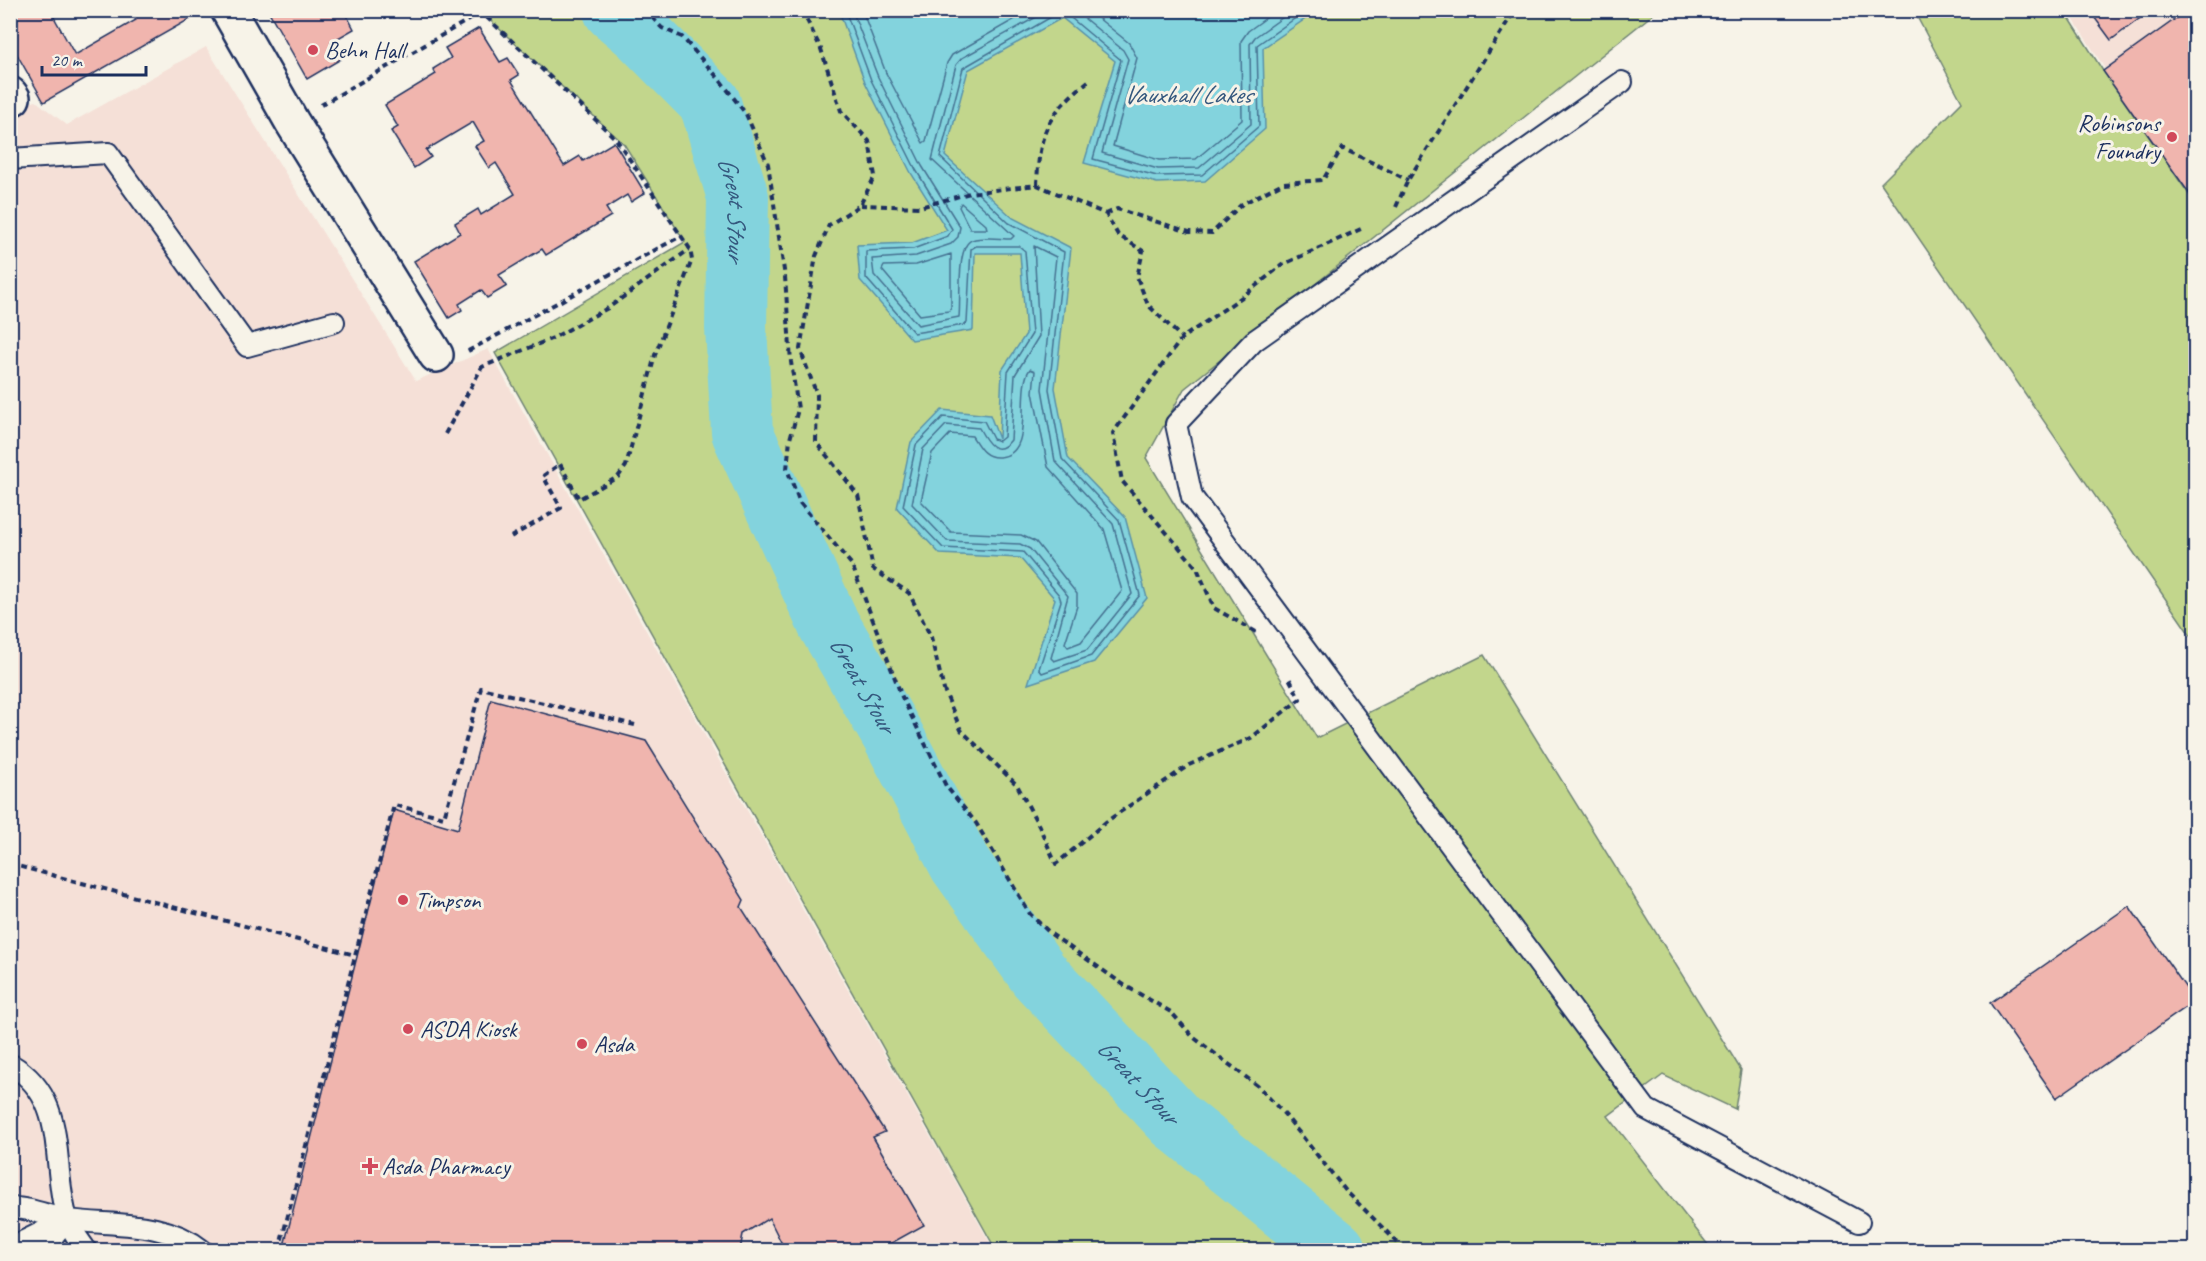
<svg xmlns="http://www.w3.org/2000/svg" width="2206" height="1261" font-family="Caveat,sans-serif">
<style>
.built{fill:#f5e0d7}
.green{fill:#c2d68c;stroke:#6e8275;stroke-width:1.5}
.water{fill:#83d3dd;stroke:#5991aa;stroke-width:1.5}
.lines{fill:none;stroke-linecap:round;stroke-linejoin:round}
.shore{stroke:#457191;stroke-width:1.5}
.river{stroke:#83d3dd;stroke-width:62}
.building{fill:#f0b5ae;stroke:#1b2f5e;stroke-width:1.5}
.service-casing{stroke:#1b2f5e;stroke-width:24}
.minor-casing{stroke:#1b2f5e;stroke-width:38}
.path{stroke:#1b2f5e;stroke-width:4;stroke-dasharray:6 4.5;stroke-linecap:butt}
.service{stroke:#f7f3e8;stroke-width:20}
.minor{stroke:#f7f3e8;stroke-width:33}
.poi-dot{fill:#d1495b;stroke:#f7f3e8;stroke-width:2}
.labels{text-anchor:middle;stroke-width:6;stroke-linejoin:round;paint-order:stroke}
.poi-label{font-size:24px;fill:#1b2f5e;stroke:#f7f3e8;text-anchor:start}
.water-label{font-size:26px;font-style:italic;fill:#35587e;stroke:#f7f3e8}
</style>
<rect width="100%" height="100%" fill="#f7f3e8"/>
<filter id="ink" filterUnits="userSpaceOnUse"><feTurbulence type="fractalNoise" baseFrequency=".0167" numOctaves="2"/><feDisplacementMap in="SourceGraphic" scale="12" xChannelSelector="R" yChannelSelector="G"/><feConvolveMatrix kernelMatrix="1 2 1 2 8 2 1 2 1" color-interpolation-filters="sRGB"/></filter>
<g filter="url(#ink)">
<!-- built -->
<g class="built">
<path d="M2068,11H2195V209Z"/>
<path d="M206,47L416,381L488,349L994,1250H11L10,109L36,101L67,125Z"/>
</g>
<!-- green -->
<g class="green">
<path d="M480,11H1657L1184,389L1146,458L1317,738L1484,655L1741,1070L1735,1109L1663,1075L1608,1116L1712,1250H996L495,353L685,242L624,144Z"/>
<path d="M1914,11H2065L2103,71L2195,203V642L1881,183L1962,102Z"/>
</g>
<!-- water -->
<path class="water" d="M839,11H1317L1263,48L1265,129L1205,181L1157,183L1084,163L1115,61L1062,18L968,70L945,156L1013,218L1071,248L1055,388L1068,458L1125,517L1147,598L1094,662L1028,684L1055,599L1020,558L940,554L897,508L911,442L942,410L990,415L999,439L1002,370L1026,334L1020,253H975L973,330L912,340L860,280L857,245L912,243L947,230L911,173L865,82Z"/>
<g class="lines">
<!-- shore -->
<g class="shore">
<path d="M845,10L871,80L916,170L952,229L948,236L913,249L866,251V278L914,333L964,325L967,323L971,249L976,246H1019L1025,251L1032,334L1008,372L1004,437L999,441L993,439L984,421L943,417L916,445L903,506L943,548L1023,552L1059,595L1061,601L1039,669L1042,673L1091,656L1140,595L1119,520L1062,459L1049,389L1064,252L1009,223L940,157L963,68L1058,13H1065L1121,60L1093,159L1157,176L1202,175L1259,126L1257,45L1307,10"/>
<path d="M852,10L878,77L922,166L960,227L958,237L951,244L916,256L872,259L874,275L918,325L959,317C961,301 956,245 972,240C984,236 999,239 1011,239L1014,236L932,160L956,65L962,58L1049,10"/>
<path d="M862,10L886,73L923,143L926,141L947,63L952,55L1031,10"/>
<path d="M1074,10L1123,50L1128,59L1102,153L1158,169L1199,168L1251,124L1250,44L1255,37L1293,10"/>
<path d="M1088,10L1129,43L1137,58L1113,146L1159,160L1196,159L1242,120L1241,41L1248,31L1277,10"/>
<path d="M961,203L986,225L987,229H970L959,207Z"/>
<path d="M1034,246L1056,257L1042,389L1055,461L1113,524L1132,594L1087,650L1054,661L1051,658L1068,596L1030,549L1020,544L947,541L912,504L923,449L946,425L979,428C986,441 996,459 1011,440L1015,375L1039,336Z"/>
<path d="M951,254V308L949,311L920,315L882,270L884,266L916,265Z"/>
<path d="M1030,369L1035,371L1033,392L1048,467L1104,529L1122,591L1081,642L1068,647L1065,643L1077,606V594L1036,542L1021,535L951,532L921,501L932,453L950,434L972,436C979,447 984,458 999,457C1037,455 1014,391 1030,369Z"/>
</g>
<!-- river -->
<path class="river" id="s1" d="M614,10L639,31L710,103L738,197L736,328L742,432L829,625L893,736L960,864L1039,975L1176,1121L1335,1250"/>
</g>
<!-- building -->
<g class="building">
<path d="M10,10H50L75,55L136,20L130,10H195L197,15L44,102L10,42Z"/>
<path d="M268,10H344L354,29L331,42L341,59L307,79Z"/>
<path d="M2089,10H2151L2111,40Z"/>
<path d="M2188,10H2196V203L2103,71Z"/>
<path d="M479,28L500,62L508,58L519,75L511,80L564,166L580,156L583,161L614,142L645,193L631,202L627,195L606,208L611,216L546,255L542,249L499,275L507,286L487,298L481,290L459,304L462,310L449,318L414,261L460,233L455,223L478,209L481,215L515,194L496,163L489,168L475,146L484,141L473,122L426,150L431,157L414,168L391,131L398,127L385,105L436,74L433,69L451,58L445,48Z"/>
<path d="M491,699L646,741L744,900L741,907L885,1132L873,1137L924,1225L879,1250H806L783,1246L769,1218L743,1234L740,1250H283L394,810L458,829Z"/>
<path d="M2129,906L2195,1001L2056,1098L1990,1003Z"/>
</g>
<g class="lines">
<defs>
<g id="service">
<path d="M1622,82L1254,341L1176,424L1192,497L1646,1109L1859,1222"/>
<path d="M10,159L108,153L247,346L334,322"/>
<path d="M10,1064C70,1099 50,1162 67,1219C70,1229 80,1241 86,1250"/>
<path d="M10,1208C31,1207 49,1217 69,1220C114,1226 165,1220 202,1250"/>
<path d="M10,1248L67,1220"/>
<path d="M42,1250L63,1224"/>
</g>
<g id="minor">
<path d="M228,10L292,122L436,355"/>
<path d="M10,94L13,98"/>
</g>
</defs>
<!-- service casing -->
<use href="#service" class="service-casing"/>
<!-- minor casing -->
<use href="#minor" class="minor-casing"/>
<!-- path -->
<g class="path">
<path d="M479,10L616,139L690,249L692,260L655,355L626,466L618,477L579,499L560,464L543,476L561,508L509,538"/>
<path d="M645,10L662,28L682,37L720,80L746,114L768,164L785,277L791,362L798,409L790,439L787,469L800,503L852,565L902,697L946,786L976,823L1030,914L1051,934L1124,985L1171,1012L1193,1037L1259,1087L1285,1115L1346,1191L1405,1250"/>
<path d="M802,10L821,49L841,111L869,141L875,176L860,205L829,225L816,256L800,349L817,395L816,442L858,495L873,569L909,593L931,637L944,690L961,730L1017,785L1039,826L1056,864L1107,821L1189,765L1251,738L1300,699L1289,678"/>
<path d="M321,105L482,12"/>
<path d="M1037,185C1039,130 1048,113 1091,79"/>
<path d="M860,205L920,207L970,193L1037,185L1106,214L1118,235L1143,251L1137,277L1148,305L1182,338"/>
<path d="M1396,207L1408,180L1515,10"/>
<path d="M1106,214L1117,209L1189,232L1212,233L1242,204L1283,183L1323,180L1342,148L1408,180"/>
<path d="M468,351L681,236"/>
<path d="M445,434L482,367L553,338L608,308L690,249"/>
<path d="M1256,632L1214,608L1197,568L1122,481L1113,433L1182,338L1242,297L1282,265L1363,228"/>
<path d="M10,864L355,955"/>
<path d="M279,1250L394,805L444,817L481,688L635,725"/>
</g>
<!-- service -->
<use href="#service" class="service"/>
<!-- minor -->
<use href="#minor" class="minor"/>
</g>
</g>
<!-- markers -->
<g class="poi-dot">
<circle cx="313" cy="50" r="6"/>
<circle cx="2172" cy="137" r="6"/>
<circle cx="403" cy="900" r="6"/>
<circle cx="408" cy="1029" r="6"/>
<circle cx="582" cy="1044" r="6"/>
<path d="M367 1157h6v6h6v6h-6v6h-6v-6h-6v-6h6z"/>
</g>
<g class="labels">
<!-- poi labels -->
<g class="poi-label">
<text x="325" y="58">Behn Hall</text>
<text x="2160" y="131" text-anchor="end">Robinsons<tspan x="2160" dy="28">Foundry</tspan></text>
<text x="415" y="908">Timpson</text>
<text x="420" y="1037">ASDA Kiosk</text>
<text x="594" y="1052">Asda</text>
<text x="382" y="1174">Asda Pharmacy</text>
</g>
<!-- water labels -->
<g class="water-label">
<text x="1187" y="103">Vauxhall Lakes</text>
<text dy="9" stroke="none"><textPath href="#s1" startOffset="243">Great Stour</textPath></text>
<text dy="9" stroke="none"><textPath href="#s1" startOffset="747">Great Stour</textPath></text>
<text dy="9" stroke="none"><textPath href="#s1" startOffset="1233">Great Stour</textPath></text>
</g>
</g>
<!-- margin -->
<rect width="2206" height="1261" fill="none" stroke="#f7f3e8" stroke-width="36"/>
<rect x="18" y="18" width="2170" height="1225" fill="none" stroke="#1b2f5e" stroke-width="2" filter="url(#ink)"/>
<!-- scale -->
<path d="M42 66v9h104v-9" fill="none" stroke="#1b2f5e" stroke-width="3"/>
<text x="51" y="66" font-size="18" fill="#1b2f5e" stroke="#f7f3e8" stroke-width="4.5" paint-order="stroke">20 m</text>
</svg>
